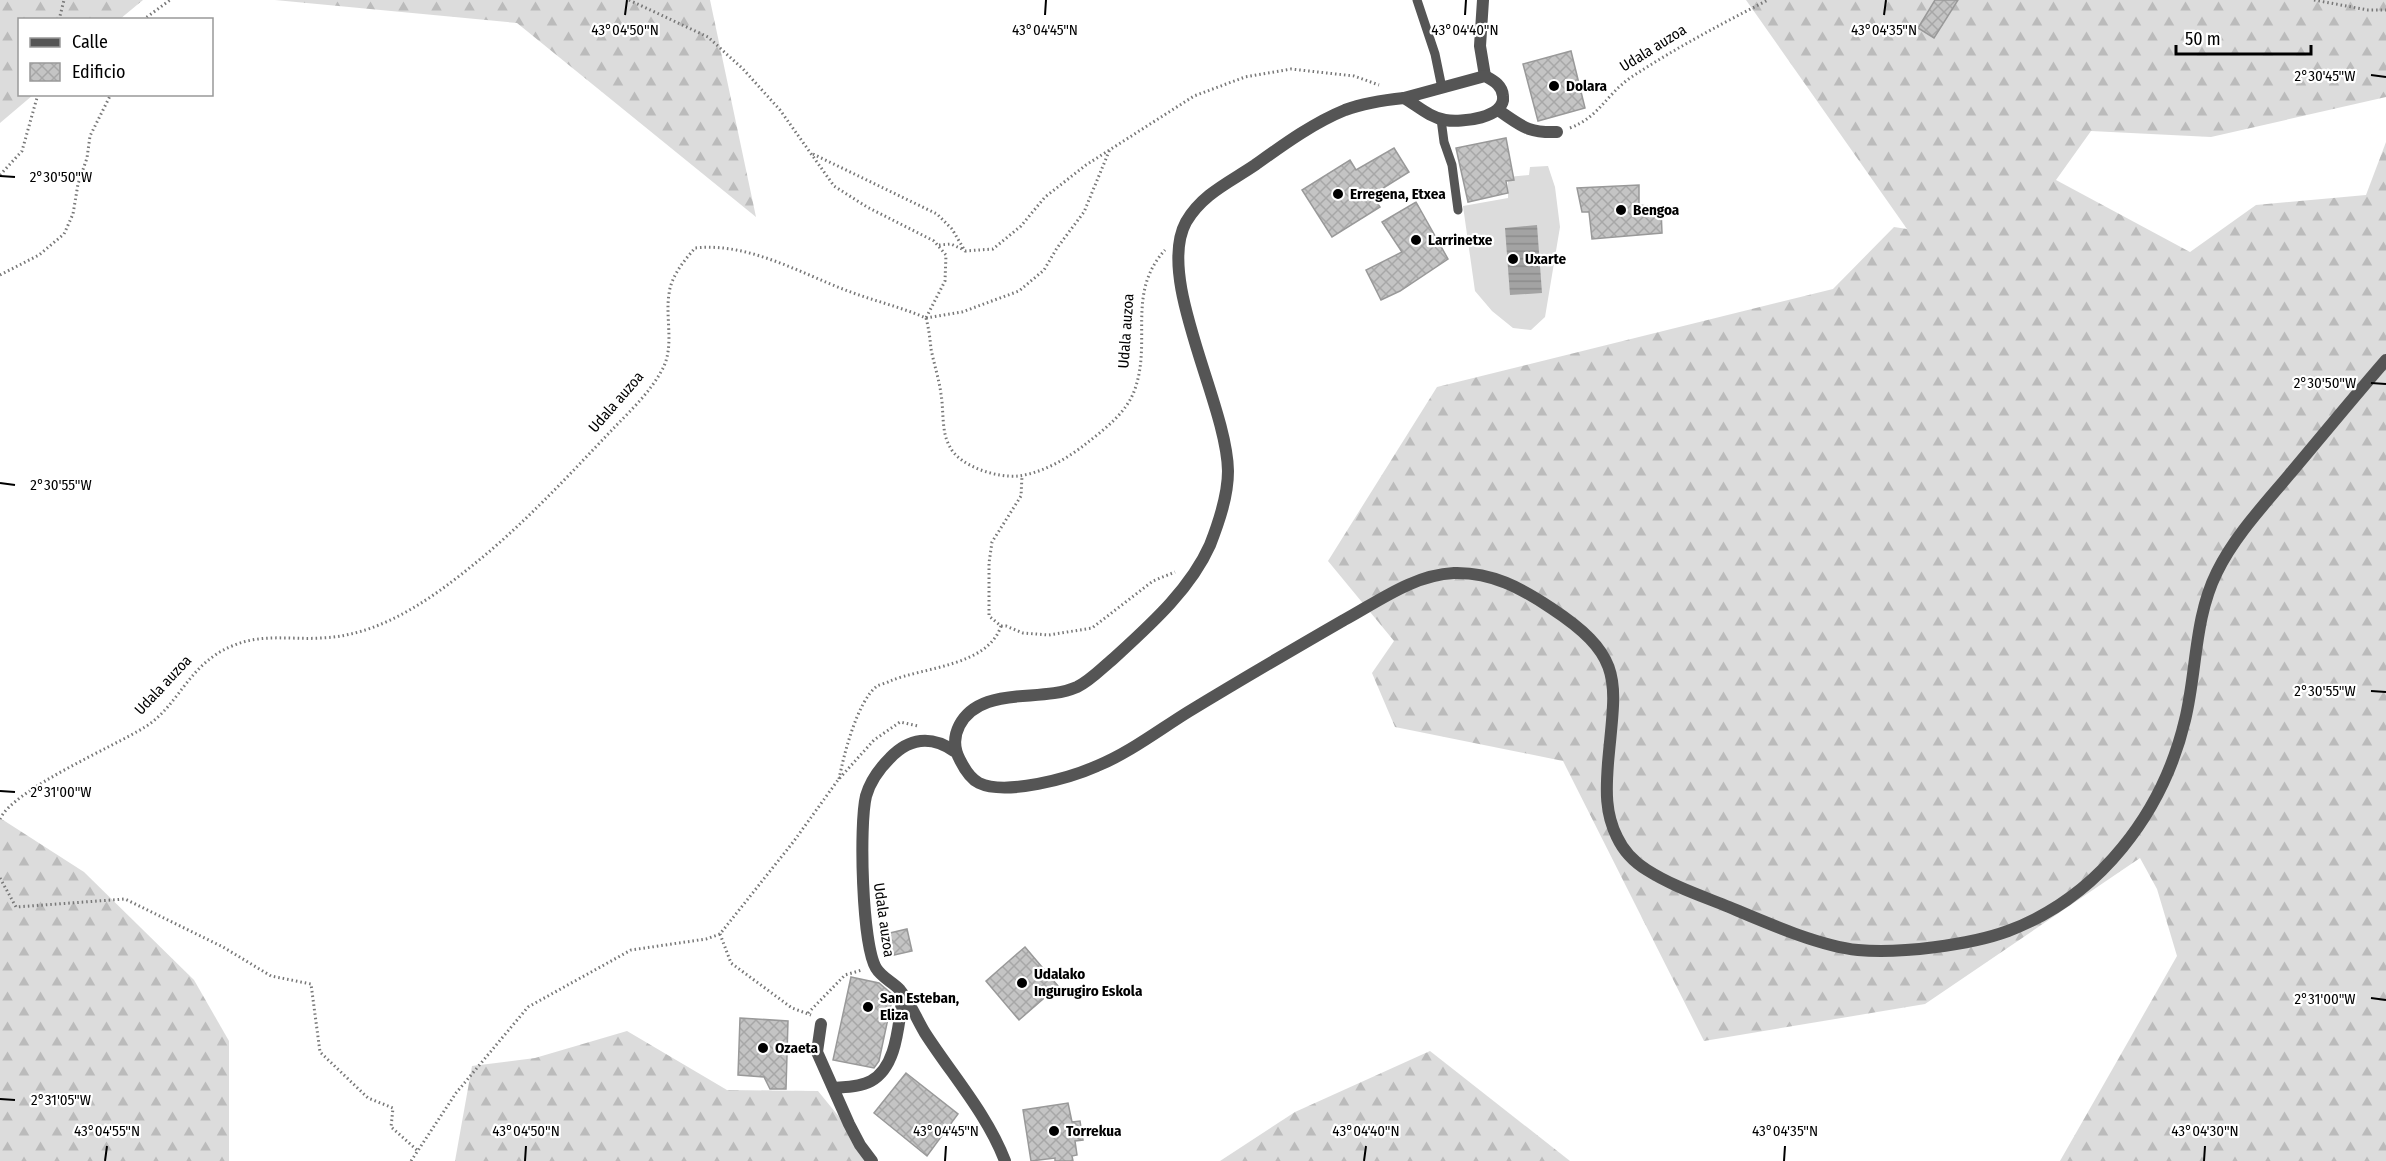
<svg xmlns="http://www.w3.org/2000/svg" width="2386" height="1161" font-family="'Fira Sans Condensed',sans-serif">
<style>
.grass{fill:#dcdcdc}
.forest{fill:url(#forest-firs)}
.water{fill:url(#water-rules)}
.building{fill:url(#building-cross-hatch);stroke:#999;stroke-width:1.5}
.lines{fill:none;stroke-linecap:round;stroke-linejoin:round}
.path{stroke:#777;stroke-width:3;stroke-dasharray:1.5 3;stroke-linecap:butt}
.service{stroke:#555;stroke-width:9}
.minor{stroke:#555;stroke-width:12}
.tertiary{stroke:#555;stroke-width:12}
.ticks{fill:none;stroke:#000;stroke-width:2}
.poi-dot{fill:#000;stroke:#fff;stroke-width:2}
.labels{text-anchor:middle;stroke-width:4.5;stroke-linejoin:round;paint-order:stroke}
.street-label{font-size:15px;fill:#000;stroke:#fff}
.poi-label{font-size:15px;font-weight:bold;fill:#000;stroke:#fff;text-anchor:start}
.ticks-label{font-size:15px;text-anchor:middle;fill:#000;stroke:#fff;stroke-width:4.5;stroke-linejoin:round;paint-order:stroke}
</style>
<defs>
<pattern id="forest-firs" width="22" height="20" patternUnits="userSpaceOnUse" patternTransform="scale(1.5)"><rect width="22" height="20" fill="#dcdcdc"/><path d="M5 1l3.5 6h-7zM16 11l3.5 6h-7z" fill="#bbb"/></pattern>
<pattern id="water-rules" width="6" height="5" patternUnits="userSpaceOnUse" patternTransform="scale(1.5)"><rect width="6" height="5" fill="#a3a3a3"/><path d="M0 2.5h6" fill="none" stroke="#8b8b8b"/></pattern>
<pattern id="building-cross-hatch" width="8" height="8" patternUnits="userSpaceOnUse" patternTransform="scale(1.5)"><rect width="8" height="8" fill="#c4c4c4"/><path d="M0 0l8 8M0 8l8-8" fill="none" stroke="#a7a7a7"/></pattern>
</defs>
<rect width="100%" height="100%" fill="#fff"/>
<!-- grass -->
<path class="grass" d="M1548,166L1555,187L1560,227L1545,317L1531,330L1513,328L1492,311L1475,291L1463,206L1508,198V177L1529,175L1530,167Z"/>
<!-- forest -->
<g class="forest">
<path d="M0,0H143L120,19L20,20V94L33,95L0,123Z"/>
<path d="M275,0H710L756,217L517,23Z"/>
<path d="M1746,0H2386V97L2211,137L2091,131L2056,180L2190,252L2256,205L2366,195L2386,142V1161H2060L2177,956L2157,889L2140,858L1925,1004L1704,1041L1563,761L1395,727L1372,673L1394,641L1328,561L1437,387L1833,289L1894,227L1907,229Z"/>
<path d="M0,818L84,872L194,980L229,1041V1161H0Z"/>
<path d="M627,1031L727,1090L818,1091L875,1161H455L472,1066L535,1058Z"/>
<path d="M1430,1051L1570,1161H1220L1295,1112Z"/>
</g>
<!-- water -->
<path class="water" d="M1537,225L1542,293L1510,295L1505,228Z"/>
<!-- building -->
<g class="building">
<path d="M1935,0H1958L1934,38L1918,28Z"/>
<path d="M1571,51L1585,108L1538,121L1523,64Z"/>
<path d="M1506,138L1514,180L1506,181L1508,193L1468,202L1456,148Z"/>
<path d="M1394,148L1409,172L1372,195L1380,207L1332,237L1302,190L1350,160L1356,170Z"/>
<path d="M1639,185V205L1661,208L1662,233L1592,239L1589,212H1582L1577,188Z"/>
<path d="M1416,202L1448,259L1400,291L1381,300L1366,270L1402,252L1382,222Z"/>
<path d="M907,929L912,951L885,957L881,935Z"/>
<path d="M1025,947L1058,986L1019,1020L986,981Z"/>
<path d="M851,977L879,983L893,995L879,1061L874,1068L833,1060Z"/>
<path d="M740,1018L788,1021L786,1089H770L764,1077L738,1075Z"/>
<path d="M906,1073L958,1114L927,1156L874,1113Z"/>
<path d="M1068,1103L1072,1122L1080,1121L1083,1140L1075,1141L1077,1155L1072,1156L1073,1161H1055V1158L1031,1161L1023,1110Z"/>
</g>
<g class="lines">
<!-- path -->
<g class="path">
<path d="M629,0L708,37L743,69L780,110L834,186L867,207L934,241L946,255L945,281L926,318"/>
<path d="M2314,0L2368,10H2386"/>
<path d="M59,20L64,0"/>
<path d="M143,20L170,0"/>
<path d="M1570,128C1599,117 1606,95 1630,78C1674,49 1721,24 1768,0"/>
<path d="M813,154L937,214L952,229L965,251L993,249L1021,226L1045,197L1086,165L1194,96L1245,77L1291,69L1354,76L1379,85"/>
<path d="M0,175L22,151L38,94"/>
<path d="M939,245L951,244L964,250"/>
<path d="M0,275L39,255L64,234L73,214L78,184L87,158L90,136L111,94"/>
<path d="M926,318C929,329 930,339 931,349C934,364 939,379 941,394C944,411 941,432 950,447C960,467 998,478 1018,476C1043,473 1068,458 1087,443C1106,428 1127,412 1135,389C1152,340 1126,293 1165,250"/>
<path d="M926,318L962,312L1019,291L1044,270L1057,248L1084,212L1110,149"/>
<path d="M1001,626H1006L1023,633L1049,635L1092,628L1153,581L1175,572"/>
<path d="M839,779C844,754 857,702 877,686C881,684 887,683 890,681C924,667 988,666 1001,626L989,616V563L992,542L1021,496L1022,476"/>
<path d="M0,819C14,789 113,747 145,727C179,706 188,664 232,646C262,633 291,640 322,638C387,635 442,591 490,551C533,514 571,473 610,432C628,413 649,394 662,370C675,347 665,318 669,294C671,276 684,261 695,248C748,242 800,273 848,291C874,301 901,307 926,318"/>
<path d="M0,878L16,907L125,899L223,947L271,976L311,984L320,1052L368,1098L393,1108L391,1127L418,1151"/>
<path d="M720,934L731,963L792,1008L811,1015"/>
<path d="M808,1013L845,975L862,970"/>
<path d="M411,1161L456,1093L528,1007L631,950L706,939L720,934L794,841L838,780L874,740L900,722L918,726"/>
</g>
<!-- service -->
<g class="service">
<path d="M1417,0L1435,54L1442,88"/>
<path d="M1441,119L1444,142L1452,165L1458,210"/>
</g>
<!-- minor -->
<g class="minor">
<path d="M1483,0L1480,46L1485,76"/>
<path d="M1485,76C1494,81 1502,85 1503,96C1506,118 1461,123 1445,120C1429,117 1418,106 1404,98Z"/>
<path d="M1498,110C1522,126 1527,133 1557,132"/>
<path d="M954,751C931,735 909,738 890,758C879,769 870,782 866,796C859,825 862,944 876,968C882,978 893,982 900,990C910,1002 917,1020 925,1033C952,1075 987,1114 1005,1161"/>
<path d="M821,1024L817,1052L849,1124L860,1145L872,1161"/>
<path d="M834,1088C845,1087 860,1087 871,1081C898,1066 898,1023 903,996"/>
</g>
<!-- tertiary -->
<path class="tertiary" d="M1404,98C1384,100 1364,103 1345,110C1313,123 1283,145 1255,165C1230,182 1202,194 1186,222C1155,279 1227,404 1228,471C1228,496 1219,522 1210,545C1190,590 1149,626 1113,659C1102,668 1090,681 1077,687C1049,699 1016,692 988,702C962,711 947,736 960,760C964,768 971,779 979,783C1006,796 1070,778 1097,766C1129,753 1159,730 1188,712C1239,681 1292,650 1344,620C1379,601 1413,575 1454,573C1492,572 1521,588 1551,608C1627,658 1615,682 1608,763C1606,790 1605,813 1617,837C1623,850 1634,862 1647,870C1672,886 1702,896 1729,907C1767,923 1819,946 1858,950C1899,954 1970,945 2008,931C2099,897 2163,813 2185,720C2197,671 2194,618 2217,572C2234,537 2263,506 2289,475C2321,437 2353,398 2386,360"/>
</g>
<!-- ticks -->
<path class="ticks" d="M625,15L627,0M1045,15L1046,0M1465,15L1466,0M1884,15L1886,0M2371,75L2386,77M0,176L15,177M2371,383L2386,384M0,483L15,485M2371,691L2386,692M0,791L15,792M2371,998L2386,1000M0,1099L15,1100M105,1161L107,1146M525,1161L526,1146M945,1161L946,1146M1364,1161L1366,1146M1784,1161L1785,1146M2204,1161L2205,1146"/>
<!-- markers -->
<g class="poi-dot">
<circle cx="1554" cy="86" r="6"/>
<circle cx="1338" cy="194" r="6"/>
<circle cx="1621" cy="210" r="6"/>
<circle cx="1416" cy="240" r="6"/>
<circle cx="1513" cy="259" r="6"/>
<circle cx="1022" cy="983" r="6"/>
<circle cx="868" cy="1007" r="6"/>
<circle cx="763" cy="1048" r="6"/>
<circle cx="1054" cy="1131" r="6"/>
</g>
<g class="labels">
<!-- street labels -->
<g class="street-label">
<text transform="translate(1653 48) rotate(-32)" y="5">Udala auzoa</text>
<text transform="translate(1126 331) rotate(-86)" y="5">Udala auzoa</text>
<text transform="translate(616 402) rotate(-49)" y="5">Udala auzoa</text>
<text transform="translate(163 685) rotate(-47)" y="5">Udala auzoa</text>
<text transform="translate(884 920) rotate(82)" y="5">Udala auzoa</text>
</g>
<!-- poi labels -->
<g class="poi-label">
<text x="1566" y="91">Dolara</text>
<text x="1350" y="199">Erregena, Etxea</text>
<text x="1633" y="215">Bengoa</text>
<text x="1428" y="245">Larrinetxe</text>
<text x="1525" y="264">Uxarte</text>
<text x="1034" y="979">Udalako<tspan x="1034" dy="17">Ingurugiro Eskola</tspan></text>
<text x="880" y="1003">San Esteban,<tspan x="880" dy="17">Eliza</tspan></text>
<text x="775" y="1053">Ozaeta</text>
<text x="1066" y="1136">Torrekua</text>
</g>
</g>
<g class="ticks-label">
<text x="625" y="35">43°04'50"N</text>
<text x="1045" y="35">43°04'45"N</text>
<text x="1465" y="35">43°04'40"N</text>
<text x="1884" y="35">43°04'35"N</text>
<text x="2325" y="81">2°30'45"W</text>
<text x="61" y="182">2°30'50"W</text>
<text x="2325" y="388">2°30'50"W</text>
<text x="61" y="490">2°30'55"W</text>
<text x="2325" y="696">2°30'55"W</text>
<text x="61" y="797">2°31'00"W</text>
<text x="2325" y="1004">2°31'00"W</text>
<text x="61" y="1105">2°31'05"W</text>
<text x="107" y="1136">43°04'55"N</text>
<text x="526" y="1136">43°04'50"N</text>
<text x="946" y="1136">43°04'45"N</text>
<text x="1366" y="1136">43°04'40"N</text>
<text x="1785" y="1136">43°04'35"N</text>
<text x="2205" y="1136">43°04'30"N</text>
</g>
<!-- legend -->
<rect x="18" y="18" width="195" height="78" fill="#ffffff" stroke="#999999" stroke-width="1.5"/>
<rect x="30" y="38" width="30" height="9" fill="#555555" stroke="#999999" stroke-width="1.5"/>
<text x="72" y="48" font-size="18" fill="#000000">Calle</text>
<rect x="30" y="63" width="30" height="18" fill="url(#building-cross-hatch)" stroke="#999999" stroke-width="1.5"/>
<text x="72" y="78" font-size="18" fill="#000000">Edificio</text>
<!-- scale -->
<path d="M2176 45v9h135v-9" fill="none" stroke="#000000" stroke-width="3"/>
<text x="2185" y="45" font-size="18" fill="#000000" stroke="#ffffff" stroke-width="4.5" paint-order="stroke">50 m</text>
</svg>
